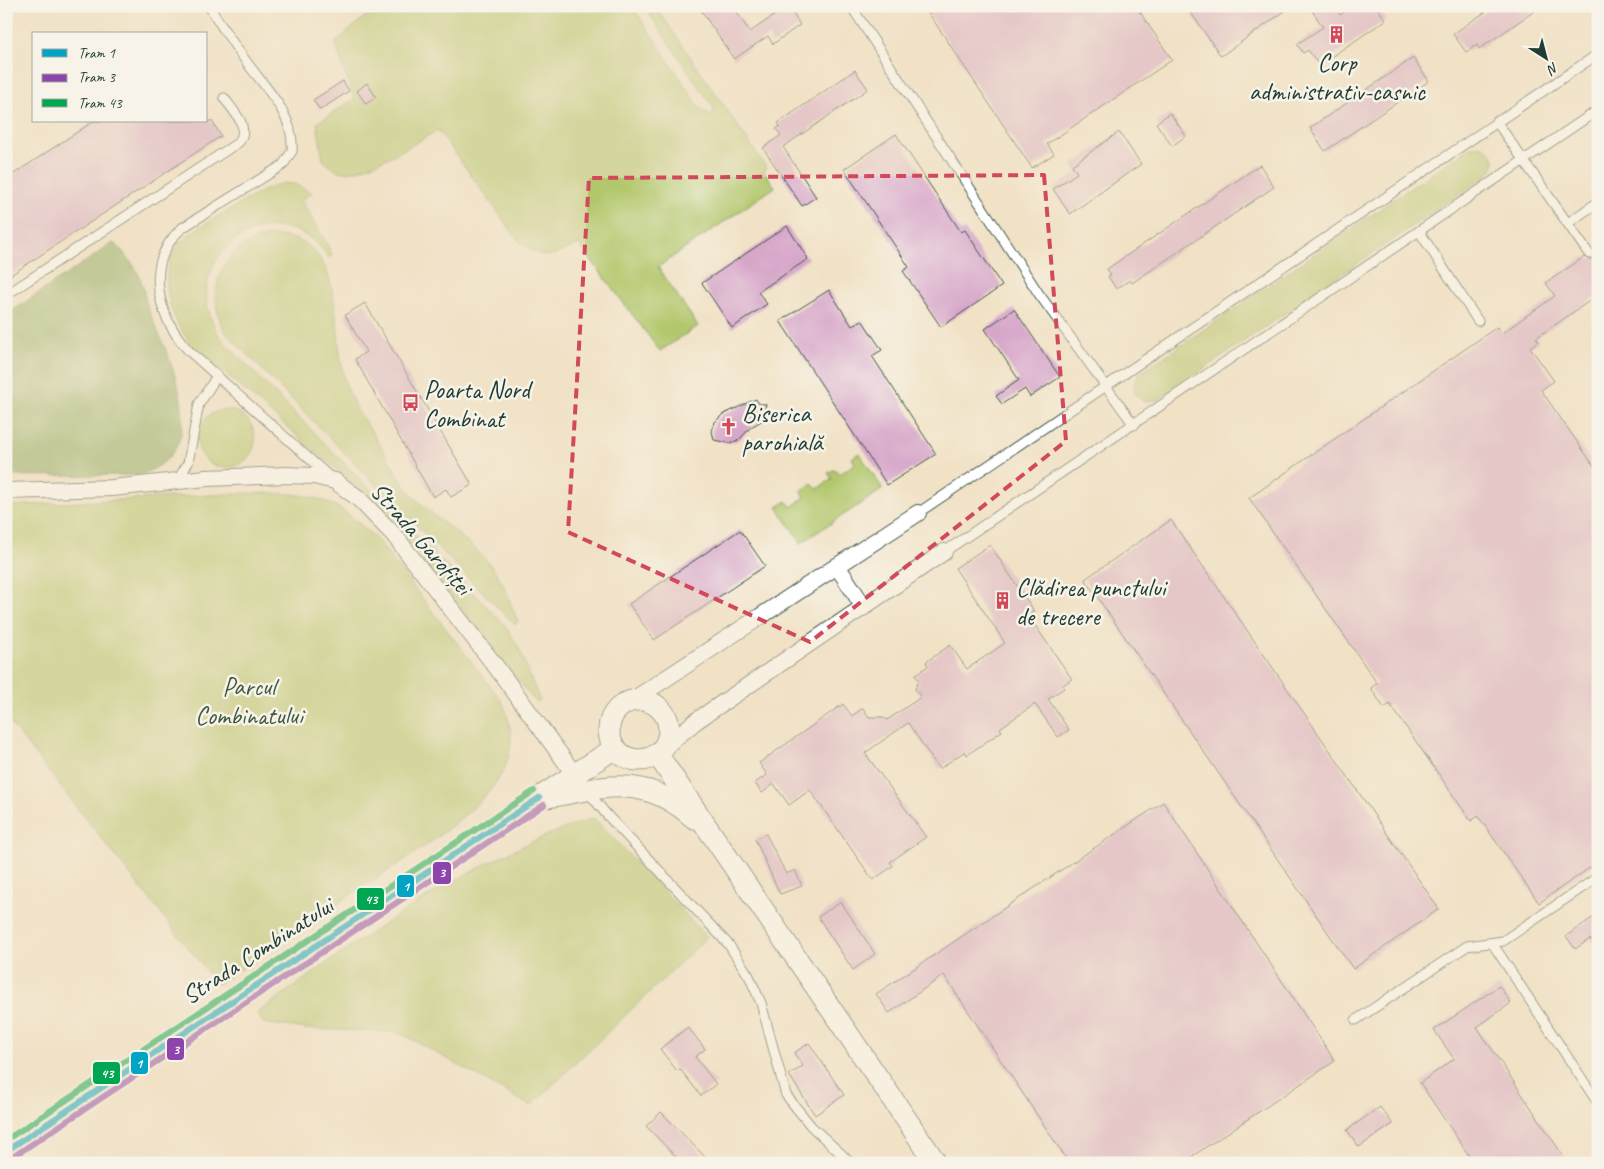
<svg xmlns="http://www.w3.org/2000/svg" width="1604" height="1169" font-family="Caveat,sans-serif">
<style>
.green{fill:#b2c76c;stroke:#688250;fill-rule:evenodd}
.forest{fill:#8dac60;stroke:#56744a}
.building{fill:#d7a7ca}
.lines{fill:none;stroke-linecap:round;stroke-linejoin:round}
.service-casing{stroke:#3e564a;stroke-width:11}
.minor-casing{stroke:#3e564a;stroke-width:18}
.tertiary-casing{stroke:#3e564a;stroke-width:23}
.service{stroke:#fff;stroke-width:9}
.minor{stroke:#fff;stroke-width:16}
.tertiary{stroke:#fff;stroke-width:21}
.tram-1-casing{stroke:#f7f3e8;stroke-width:10}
.tram-2-casing{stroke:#f7f3e8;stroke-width:10}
.tram-3-casing{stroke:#f7f3e8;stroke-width:10}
.tram-1{stroke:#02a4c6;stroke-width:6}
.tram-2{stroke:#8e44ad;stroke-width:6}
.tram-3{stroke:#00a651;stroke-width:6}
.marked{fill:none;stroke:#d1495b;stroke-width:4;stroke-dasharray:10 6;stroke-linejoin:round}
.labels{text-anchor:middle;stroke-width:5;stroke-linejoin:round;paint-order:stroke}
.poi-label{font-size:25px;fill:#1f3d34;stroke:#f7f3e8;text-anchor:start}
.street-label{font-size:25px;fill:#1f3d34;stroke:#f7f3e8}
.park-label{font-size:25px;fill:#3c593f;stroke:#f7f3e8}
.line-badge{stroke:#f7f3e8;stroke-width:2}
.badge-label{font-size:14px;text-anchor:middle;font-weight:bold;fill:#fff}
</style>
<rect width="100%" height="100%" fill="#f7f3e8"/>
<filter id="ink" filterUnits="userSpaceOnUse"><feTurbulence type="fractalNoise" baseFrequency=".02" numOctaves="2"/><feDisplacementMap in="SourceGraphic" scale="10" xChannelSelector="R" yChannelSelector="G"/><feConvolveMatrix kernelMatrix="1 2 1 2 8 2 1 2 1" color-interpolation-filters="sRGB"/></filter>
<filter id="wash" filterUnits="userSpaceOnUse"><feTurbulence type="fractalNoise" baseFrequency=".0096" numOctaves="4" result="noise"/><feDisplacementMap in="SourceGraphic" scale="20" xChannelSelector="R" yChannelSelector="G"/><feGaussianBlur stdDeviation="1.12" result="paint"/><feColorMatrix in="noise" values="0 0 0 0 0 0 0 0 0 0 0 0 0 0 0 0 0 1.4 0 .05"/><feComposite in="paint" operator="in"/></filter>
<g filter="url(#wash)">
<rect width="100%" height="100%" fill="#f1e2c6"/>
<!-- green -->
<g class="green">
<path d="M377,6H632L698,105L705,112L713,115L714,109L644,6H655L767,168L764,171L775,187L658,267L698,326L660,351L579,244C549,257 545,263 518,240L438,130C418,142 366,173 343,172C335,171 328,165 323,160L317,123L354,99L335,43ZM367,84L376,96L366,104L357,91Z"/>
<path d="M1478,145C1494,148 1500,165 1487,175L1158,400L1143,401L1135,394L1134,383L1139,374L1468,149Z"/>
<path d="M284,183L294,184L312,193L301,200L333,255L329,258C277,181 163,261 224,342L503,623L518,646L540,701L537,702L533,699L390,519L350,481L193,346C170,321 155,273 179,244C192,229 213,220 230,210C247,200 264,188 284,183Z"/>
<path d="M279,236C354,242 327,347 350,395C358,413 371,430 381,447C392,464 401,483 415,498C440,523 474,542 496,572C505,586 511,605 518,621L515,625L226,333C200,289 227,235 279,236Z"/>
<circle cx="226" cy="439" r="29"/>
<path d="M859,453L883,489L801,543L777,507L787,501L791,507L805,497L801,491L812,483L817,489L832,479L828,473L835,469L839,474L855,464L852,458Z"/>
<path d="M247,493C313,493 332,494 379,542L501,700C512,722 515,746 504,769C483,814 398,864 356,891C317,918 279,944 240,970L236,967L230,971V976L217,984L6,718V506Z"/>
<path d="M594,818L707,937L531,1106L406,1036L395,1032L306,1029L263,1023L257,1013C363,937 469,859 594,818Z"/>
</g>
<!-- forest -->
<path class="forest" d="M113,243L117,245C124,253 131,261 136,269C144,283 144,299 150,313C171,362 217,451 139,475L6,476V315Z"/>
<g id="blocks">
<!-- building -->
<g class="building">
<path d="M698,6H732L750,32L788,6L800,25L773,44L768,36L734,59Z"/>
<path d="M924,6H1136L1172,60L1047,144L1054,154L1032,168Z"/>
<path d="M1186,6H1292L1221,56Z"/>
<path d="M1309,6H1334L1340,15L1353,6H1376L1386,20L1319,65L1308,50L1303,53L1297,44L1323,27Z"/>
<path d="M1494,6H1542L1479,49L1477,45L1466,52L1453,34Z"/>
<path d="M1413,58L1429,81L1325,151L1310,128Z"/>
<path d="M855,70L868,89L783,147L816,197L802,206L763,148L781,135L776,129L780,126L778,123Z"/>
<path d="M343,81L349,91L320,110L313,100Z"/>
<path d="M367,83L376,97L366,104L357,91Z"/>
<path d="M1170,113L1186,136L1172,146L1156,123Z"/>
<path d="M94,121H212L221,136L6,278V179Z"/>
<path d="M1119,132L1141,164L1070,214L1053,189L1077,173L1072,165Z"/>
<path d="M896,134L961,232L965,230L1002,286L941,327L903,271L909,267L844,169Z"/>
<path d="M1260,165L1274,187L1132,283L1130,280L1116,289L1108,276L1111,275L1107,269Z"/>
<path d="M787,226L808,259L758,292L767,304L732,328L702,283Z"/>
<path d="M1598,248V295L1536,338L1539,341L1530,347L1554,381L1541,390L1598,472V862L1539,903L1478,816L1471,821L1390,704L1384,708L1371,688L1377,683L1249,498L1497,327L1502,333L1555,296L1546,283L1584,257L1592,259L1595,256L1594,250Z"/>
<path d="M829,290L852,326L862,320L882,350L872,356L936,454L887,485L780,321Z"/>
<path d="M365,303L472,485L451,497L446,489L433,497L355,359L366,352L345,315Z"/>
<path d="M1014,309L1060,377L1030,397L1025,389L1002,404L996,396L1019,380L985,329Z"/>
<path d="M756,399L759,404H766L764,411L767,415L762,418L763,420L751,427L739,440L729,443L714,440L712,431L715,422L722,415Z"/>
<path d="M1171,520L1439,909L1353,969L1085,579Z"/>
<path d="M740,530L765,566L654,640L629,604Z"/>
<path d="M990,545L1034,611L1028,615L1072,679L1062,686L1064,688L1048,699L1069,730L1058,737L1035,704L1000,728L1002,731L967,755L965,751L939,769L908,723L865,753L926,837L890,862L893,866L873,880L810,790L789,805L774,784L762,793L755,783L767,775L759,763L843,704L852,716L863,708L869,717H883L887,720L921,697L915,689L919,680L915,675L928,666L926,662L950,645L967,669L1005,643L955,568Z"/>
<path d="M1163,802L1335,1061L1182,1163H1069L944,975L889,1013L876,994Z"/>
<path d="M766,834L786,874L795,870L802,886L780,894L755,839Z"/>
<path d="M841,902L875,954L853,970L818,917Z"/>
<path d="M1598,914V949L1590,939L1575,949L1566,936Z"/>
<path d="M1499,986L1511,1003L1477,1027L1568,1163H1474L1420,1083L1454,1059L1434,1030Z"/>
<path d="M688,1027L705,1049L695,1057L716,1084L701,1096L680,1069L677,1071L660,1049Z"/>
<path d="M809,1043L844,1095L815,1115L789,1075L803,1066L794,1053Z"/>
<path d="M1380,1107L1393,1124L1359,1147L1347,1130Z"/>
<path d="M661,1112L711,1163H682L646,1126Z"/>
</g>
</g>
</g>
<g filter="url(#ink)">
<use href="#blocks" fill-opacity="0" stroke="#3e564a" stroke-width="1"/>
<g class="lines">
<defs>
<g id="service">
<path d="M209,6C221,26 234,45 248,64C267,90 295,116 292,151L283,165L182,228C143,263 157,316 189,351L331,478"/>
<path d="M851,6L1039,294L1134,425"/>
<path d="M1496,121L1589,254"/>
<path d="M1568,223L1598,202"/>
<path d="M1419,231L1478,321"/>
<path d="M6,295L239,142C250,126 234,112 224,98"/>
<path d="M177,481L188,463L199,404L217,376"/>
<path d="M918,513L1598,54"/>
<path d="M944,552L1598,110"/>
<path d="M588,792L607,815L729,945L749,976L761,1003L786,1095L811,1126L851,1163"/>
<path d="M1492,943L1598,1103"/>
<path d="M1356,1020L1467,946L1503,941L1598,877"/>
</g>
<g id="minor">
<path d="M6,491L112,488L206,478L286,475L314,476L335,481L358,498L394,535L497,668L575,775"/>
<path d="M837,566L864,607"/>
<path d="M633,700L918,513"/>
<path d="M663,748L696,721L944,552"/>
</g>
<g id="tertiary">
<circle cx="639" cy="730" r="30"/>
<path d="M657,754L936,1163"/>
<path d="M547,797C607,787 644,773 694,818"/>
<path d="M6,1151L163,1045L615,748"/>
</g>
</defs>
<!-- service casing -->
<use href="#service" class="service-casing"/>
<!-- minor casing -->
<use href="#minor" class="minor-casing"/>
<!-- tertiary casing -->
<use href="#tertiary" class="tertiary-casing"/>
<!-- service -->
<use href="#service" class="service"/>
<!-- minor -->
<use href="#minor" class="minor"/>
<!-- tertiary -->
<use href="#tertiary" class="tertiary"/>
<defs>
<path id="tram-1" d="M6,1151L539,798"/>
<path id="tram-2" d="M11,1158L544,805"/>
<path id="tram-3" d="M6,1140L534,791"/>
</defs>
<!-- tram-1 casing -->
<use href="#tram-1" class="tram-1-casing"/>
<!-- tram-2 casing -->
<use href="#tram-2" class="tram-2-casing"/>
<!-- tram-3 casing -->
<use href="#tram-3" class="tram-3-casing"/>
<!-- tram-1 -->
<use href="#tram-1" class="tram-1"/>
<!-- tram-2 -->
<use href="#tram-2" class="tram-2"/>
<!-- tram-3 -->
<use href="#tram-3" class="tram-3"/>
</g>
</g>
<!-- marked area -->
<path d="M0 0H1604V1169H0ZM1044,175L1066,441L810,642L568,532L589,178Z" fill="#f1e2c6" fill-opacity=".55" fill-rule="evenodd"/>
<path class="marked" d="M1044,175L1066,441L810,642L568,532L589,178Z"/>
<!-- icons -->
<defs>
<symbol id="building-bare" viewBox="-9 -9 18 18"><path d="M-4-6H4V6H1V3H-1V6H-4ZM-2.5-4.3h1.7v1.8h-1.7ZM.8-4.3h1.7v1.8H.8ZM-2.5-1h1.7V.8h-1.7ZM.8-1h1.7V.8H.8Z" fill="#d1495b" stroke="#f7f3e8" stroke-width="2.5" paint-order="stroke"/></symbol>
<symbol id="bus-bare" viewBox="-9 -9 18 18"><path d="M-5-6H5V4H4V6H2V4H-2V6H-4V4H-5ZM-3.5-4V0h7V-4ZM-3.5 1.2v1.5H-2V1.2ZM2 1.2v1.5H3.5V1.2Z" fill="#d1495b" stroke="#f7f3e8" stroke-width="2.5" paint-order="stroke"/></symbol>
<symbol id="church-bare" viewBox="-9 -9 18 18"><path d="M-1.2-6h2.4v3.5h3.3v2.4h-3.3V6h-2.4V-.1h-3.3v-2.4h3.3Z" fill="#d1495b" stroke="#f7f3e8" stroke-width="2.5" paint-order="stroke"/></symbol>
</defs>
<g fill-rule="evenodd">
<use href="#building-bare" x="1324" y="22" width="25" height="25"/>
<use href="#bus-bare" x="398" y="390" width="25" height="25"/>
<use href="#church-bare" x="716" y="414" width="25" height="25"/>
<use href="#building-bare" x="990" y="588" width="25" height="25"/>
</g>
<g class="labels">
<!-- poi labels -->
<g class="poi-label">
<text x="1337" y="71" text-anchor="middle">Corp<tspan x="1337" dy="29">administrativ-casnic</tspan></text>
<text x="424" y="398">Poarta Nord<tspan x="424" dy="29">Combinat</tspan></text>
<text x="742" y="422">Biserica<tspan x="742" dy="29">parohială</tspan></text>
<text x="1016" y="596">Clădirea punctului<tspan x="1016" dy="29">de trecere</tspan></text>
</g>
<!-- street labels -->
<g class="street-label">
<text transform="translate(422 538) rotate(49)" y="9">Strada Garofiței</text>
<text transform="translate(257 950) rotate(-33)" y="9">Strada Combinatului</text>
</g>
<!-- park labels -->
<g class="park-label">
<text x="249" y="695">Parcul<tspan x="249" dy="29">Combinatului</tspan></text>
</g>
</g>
<g class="line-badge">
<rect x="432" y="861" width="20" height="24" rx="5" fill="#8e44ad"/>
<rect x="396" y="874" width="19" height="24" rx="5" fill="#02a4c6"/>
<rect x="356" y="887" width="29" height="24" rx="5" fill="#00a651"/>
<rect x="166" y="1037" width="19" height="24" rx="5" fill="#8e44ad"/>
<rect x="130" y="1051" width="19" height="24" rx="5" fill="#02a4c6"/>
<rect x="92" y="1061" width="29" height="24" rx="5" fill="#00a651"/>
</g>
<g class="badge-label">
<text x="442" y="877">3</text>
<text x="406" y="891">1</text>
<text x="371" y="904">43</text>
<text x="176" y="1054">3</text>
<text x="139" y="1068">1</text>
<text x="107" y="1078">43</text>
</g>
<!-- margin -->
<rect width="1604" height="1169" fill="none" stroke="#f7f3e8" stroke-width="25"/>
<!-- legend -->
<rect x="32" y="32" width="175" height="90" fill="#f7f3e8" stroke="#a1aaa0"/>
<rect x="42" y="49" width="25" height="8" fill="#02a4c6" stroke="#a1aaa0"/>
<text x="78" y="58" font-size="15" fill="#1f3d34">Tram 1</text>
<rect x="42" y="74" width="25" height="8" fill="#8e44ad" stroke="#a1aaa0"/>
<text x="78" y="82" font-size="15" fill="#1f3d34">Tram 3</text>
<rect x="42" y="99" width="25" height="8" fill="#00a651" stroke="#a1aaa0"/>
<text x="78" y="108" font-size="15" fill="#1f3d34">Tram 43</text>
<!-- north arrow -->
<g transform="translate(1546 58) rotate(144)" stroke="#f7f3e8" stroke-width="4" paint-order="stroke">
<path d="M0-4L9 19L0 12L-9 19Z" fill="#1f3d34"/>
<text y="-8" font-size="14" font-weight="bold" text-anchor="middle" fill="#1f3d34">N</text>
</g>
</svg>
